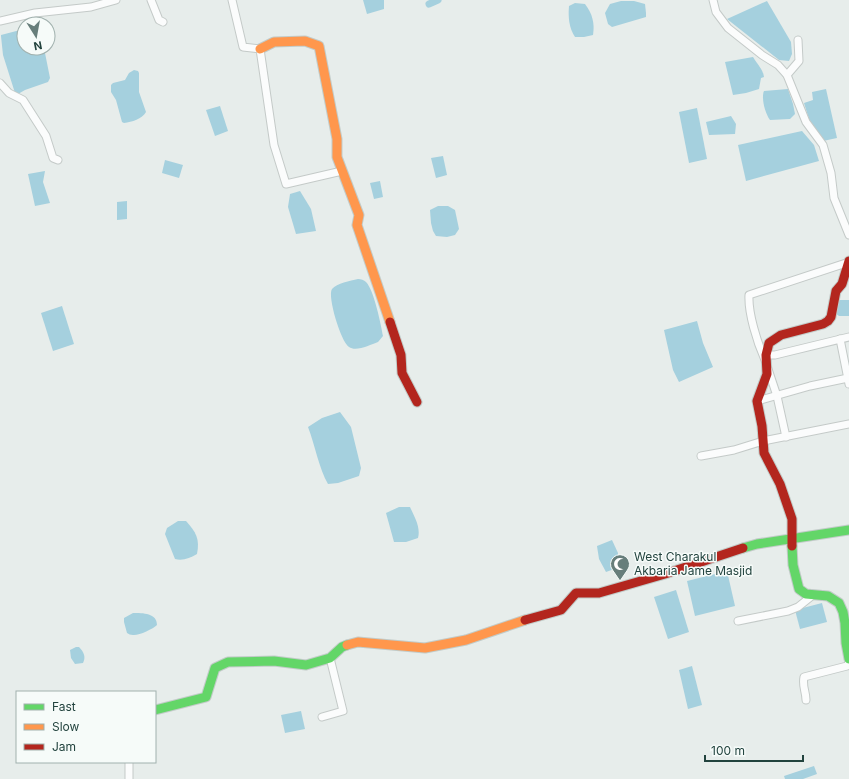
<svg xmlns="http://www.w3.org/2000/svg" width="849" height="779" font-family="Inter,sans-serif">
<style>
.water{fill:#a5d0de}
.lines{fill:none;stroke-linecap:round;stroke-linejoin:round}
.canal{stroke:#a5d0de;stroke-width:7}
.street-casing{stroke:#c4cac8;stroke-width:9}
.fast-casing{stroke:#c2cbc8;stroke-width:11}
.slow-casing{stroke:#c2cbc8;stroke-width:11}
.jam-casing{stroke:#c2cbc8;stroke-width:11}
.street{stroke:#fbfcfc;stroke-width:7}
.fast{stroke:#63d668;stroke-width:9}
.slow{stroke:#ff974d;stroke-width:9}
.jam{stroke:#b3261e;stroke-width:9}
.labels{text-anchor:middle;stroke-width:3;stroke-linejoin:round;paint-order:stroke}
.poi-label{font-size:12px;fill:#22433e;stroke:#f6fbf9;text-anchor:start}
</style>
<rect width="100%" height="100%" fill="#e7edeb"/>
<!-- water -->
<g class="water">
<path d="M363,0H384V9L367,14Z"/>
<path d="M621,1H634L645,4L646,13V17L612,27L608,24L605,13L610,4Z"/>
<path d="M767,1L791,42L792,54L789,61L779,60L727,19Z"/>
<path d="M575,3L585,4C592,13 595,23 593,35L584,37H575C569,28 568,17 569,6Z"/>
<path d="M24,29V48H44L50,78L48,82L25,90L18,94L15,93L3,55L1,36V35Z"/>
<path d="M753,57C757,64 763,69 764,77L761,78L759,89L746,93L733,95L725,62Z"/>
<path d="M134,70L138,71L139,73V92L146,112C142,119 132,122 124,123L122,122L116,100L111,92V85L113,83L125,80L129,73Z"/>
<path d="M788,89L793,104L795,114L790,119L770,120C765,113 761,98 764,91Z"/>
<path d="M826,89L837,138L823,141L809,119L804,103L813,100L812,92Z"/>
<path d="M220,106L228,131L215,136L206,110Z"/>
<path d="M697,108L707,159L689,163L679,112Z"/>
<path d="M731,116L736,124L735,134L709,135L706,122Z"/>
<path d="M802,131L814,145L819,161L746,181L738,145Z"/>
<path d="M443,156L447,175L436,178L431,158Z"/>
<path d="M165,160L183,165L179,178L162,173Z"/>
<path d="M45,171L43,182L50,203L35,206L28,174Z"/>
<path d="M380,181L383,197L374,199L370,183Z"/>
<path d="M300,191L311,209L316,231L296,234L288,207L290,194Z"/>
<path d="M127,201V219L117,220V202Z"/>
<path d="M438,206H448L455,210L459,229L455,235L447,237L436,236L433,231L431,223L430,210Z"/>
<path d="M358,279C361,279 364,280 366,282C374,290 381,325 383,336L378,342C370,345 356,352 349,347C341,342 327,296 332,289C337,283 350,281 358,279Z"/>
<path d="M839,300H849V316H839L835,313Z"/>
<path d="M62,306L74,344L53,351L41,313Z"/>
<path d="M697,321L703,343L713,367L679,382L673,370L664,330Z"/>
<path d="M340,412L351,427L361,468L359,476L338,483L328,484C319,469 315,445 308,427L322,418Z"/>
<path d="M399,507H410C414,516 421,527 418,538L406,542H394L386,513Z"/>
<path d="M178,521H186C196,532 200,539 197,554C190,558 183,561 175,559L165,534L167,528Z"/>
<path d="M612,540L618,553L617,568L606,572L599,559L597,546Z"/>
<path d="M727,571L735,606L695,616L687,581Z"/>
<path d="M676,590L689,632L668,639L654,597Z"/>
<path d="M822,603L827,622L800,629L795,610Z"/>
<path d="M133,613C143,613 157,613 157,625C153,629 138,636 133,635C130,635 129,634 127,633L124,622V618Z"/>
<path d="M76,647H79C84,652 86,657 83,663L75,664L71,658L70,650Z"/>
<path d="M692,666L702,705L688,709L679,670Z"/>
<path d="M301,711L305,729L285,733L281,715Z"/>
<path d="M814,766L817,774L803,779H785L784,776Z"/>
</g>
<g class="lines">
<!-- canal -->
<path class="canal" d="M429,4L438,0"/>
<defs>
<g id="street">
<path d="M151,0L159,20L163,22"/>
<path d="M232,0L243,47L260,49L274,145L286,184L342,171"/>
<path d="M713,0L716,12L728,28L762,55L778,65L787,75"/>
<path d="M0,21L35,13L91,7L116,0"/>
<path d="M798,40L799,61L787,75L806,122L823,145L831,173L834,198L849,235"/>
<path d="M0,83L9,93L23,100L46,136L53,158L58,160"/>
<path d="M840,339L849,384"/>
<path d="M766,355H775L849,337"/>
<path d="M765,360C757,342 748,313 749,295L849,262"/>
<path d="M768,369L777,396L786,437"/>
<path d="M757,401L810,386L848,378"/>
<path d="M701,456L734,450L763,441L849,424"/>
<path d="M738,621L788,611L798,607L813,595"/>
<path d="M806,700C806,691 802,687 804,677L847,666L849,663"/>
<path d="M322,717L343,711L330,658"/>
<path d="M129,762V779"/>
</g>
<g id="fast">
<path d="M792,546L793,565L799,589L806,594L828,596L839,603L843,612L845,623L846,643L849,659"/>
<path d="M743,548L757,544L849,530"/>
<path d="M155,710L206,697L215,668L228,662L274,661L306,665L330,658L342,647L347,645"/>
</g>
<g id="slow">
<path d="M260,49L274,42L305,41L319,46L337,139V157L359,215L357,225L390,322"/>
<path d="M347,645L358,642L425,648L466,640L525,620"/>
</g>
<g id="jam">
<path d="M390,322L401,355L402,373L417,402"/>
<path d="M792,546V519L780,484L764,453L762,426L757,401L767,374L766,355L769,343L781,335L823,324L828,321L831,317L836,291L842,284L849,261"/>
<path d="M525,620L561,610L576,593H599L665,574L743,548"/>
</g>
</defs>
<!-- street casing -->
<use href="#street" class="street-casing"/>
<!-- fast casing -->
<use href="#fast" class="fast-casing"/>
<!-- slow casing -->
<use href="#slow" class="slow-casing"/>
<!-- jam casing -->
<use href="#jam" class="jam-casing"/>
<!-- street -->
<use href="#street" class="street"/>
<!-- fast -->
<use href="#fast" class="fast"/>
<!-- slow -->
<use href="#slow" class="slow"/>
<!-- jam -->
<use href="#jam" class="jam"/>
</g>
<!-- icons -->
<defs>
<symbol id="mosque-pin" viewBox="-11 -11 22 30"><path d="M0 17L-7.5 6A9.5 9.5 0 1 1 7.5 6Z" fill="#677e7b" stroke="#f6fbf9"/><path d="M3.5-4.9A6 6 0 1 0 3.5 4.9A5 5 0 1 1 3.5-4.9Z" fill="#fff"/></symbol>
</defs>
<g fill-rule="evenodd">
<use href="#mosque-pin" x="609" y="553" width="22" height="30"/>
</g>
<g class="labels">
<!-- poi labels -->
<g class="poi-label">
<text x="634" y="561">West Charakul<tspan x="634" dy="14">Akbaria Jame Masjid</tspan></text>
</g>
</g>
<!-- legend -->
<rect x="16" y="691" width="140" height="72" fill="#f6fbf9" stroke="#a1b1ae"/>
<rect x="24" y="704" width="20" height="6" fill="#63d668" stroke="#a1b1ae"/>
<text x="52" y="711" font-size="12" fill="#22433e">Fast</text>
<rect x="24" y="724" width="20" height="6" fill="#ff974d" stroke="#a1b1ae"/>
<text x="52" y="731" font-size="12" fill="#22433e">Slow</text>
<rect x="24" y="744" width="20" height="6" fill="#b3261e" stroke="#a1b1ae"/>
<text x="52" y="751" font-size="12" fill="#22433e">Jam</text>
<!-- north arrow -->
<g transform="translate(36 36) rotate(169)"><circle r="19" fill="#f6fbf9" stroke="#a1b1ae"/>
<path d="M0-3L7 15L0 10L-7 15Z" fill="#677e7b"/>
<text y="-6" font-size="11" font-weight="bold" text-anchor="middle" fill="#22433e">N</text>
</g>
<!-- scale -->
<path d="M705 755v6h98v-6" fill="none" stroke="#22433e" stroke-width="2"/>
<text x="711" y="755" font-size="12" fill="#22433e" stroke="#f6fbf9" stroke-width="3" paint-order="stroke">100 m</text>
</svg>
